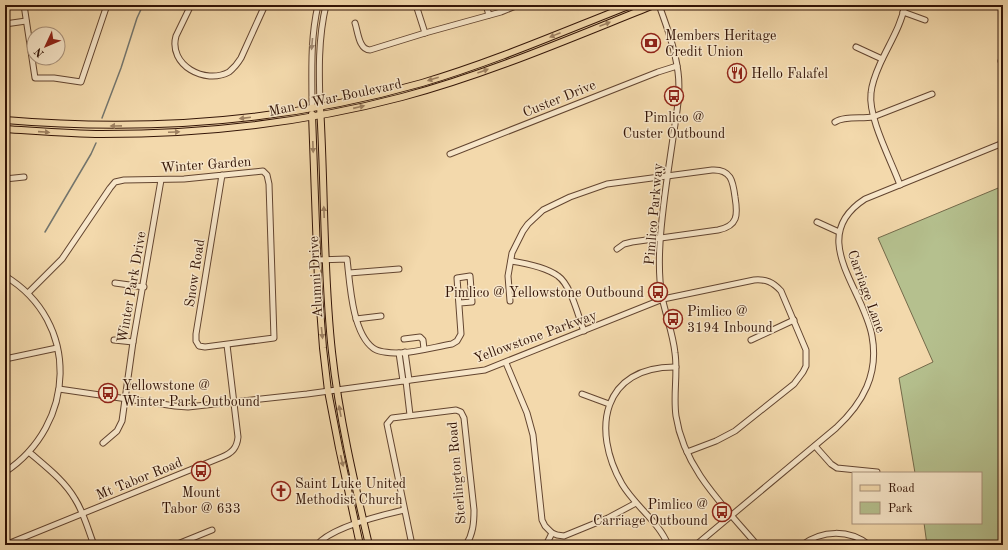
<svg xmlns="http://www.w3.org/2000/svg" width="1008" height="550" font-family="'Old Standard TT',serif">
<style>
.green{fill:#b5c08e;stroke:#746a4a}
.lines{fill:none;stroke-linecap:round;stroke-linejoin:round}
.stream{stroke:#74766e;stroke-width:1.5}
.minor-casing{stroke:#634530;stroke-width:7}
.major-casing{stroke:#331406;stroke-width:8}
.minor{stroke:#f7e6c9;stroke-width:5}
.major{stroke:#f3d9ac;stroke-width:6}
.oneway{fill:#9d8061}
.oneway2{fill:#9f8871}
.labels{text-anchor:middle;stroke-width:3;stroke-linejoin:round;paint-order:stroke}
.poi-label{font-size:14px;fill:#331406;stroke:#f7e6c9;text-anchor:start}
.street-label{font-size:14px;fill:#331406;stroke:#f7e6c9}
</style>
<rect width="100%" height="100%" fill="#f3d9ac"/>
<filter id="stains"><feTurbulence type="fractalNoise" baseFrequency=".005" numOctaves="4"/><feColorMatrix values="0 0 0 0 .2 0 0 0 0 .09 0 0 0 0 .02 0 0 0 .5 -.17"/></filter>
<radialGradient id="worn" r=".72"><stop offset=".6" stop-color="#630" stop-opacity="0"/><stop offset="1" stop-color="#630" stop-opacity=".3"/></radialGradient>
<!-- green -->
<path class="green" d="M1003,186V545H927L924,523H981V473H915L899,378L933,362L878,238Z"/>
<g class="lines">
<!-- stream -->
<g class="stream">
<path d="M102,118L121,68L137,18L143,5"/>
<path d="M45,232L91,154L96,143"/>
<path d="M218,541L219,545"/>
</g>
<defs>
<g id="minor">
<path d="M24,5L35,78H54L81,82L107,5"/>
<path d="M191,5L176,36C168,65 205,85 229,72C234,68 238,63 241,58L265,5"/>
<path d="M416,5L425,33"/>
<path d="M486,5L489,15"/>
<path d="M659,5C667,27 675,49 678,72C681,94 676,116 673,138C668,173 662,208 660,243C659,260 659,280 662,297C666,316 673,334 675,353C678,374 673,395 676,416C684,469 724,506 757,545"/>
<path d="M903,12L925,20"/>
<path d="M355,23C358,32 359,50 370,50L425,33L501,12L518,5"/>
<path d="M5,24L26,21"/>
<path d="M856,47L882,59"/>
<path d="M1001,61H1003"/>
<path d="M320,106C319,72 318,39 326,5"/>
<path d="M312,108C312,73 310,40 318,5"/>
<path d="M835,122C844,116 862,119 873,117L932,94"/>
<path d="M450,154L658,72L677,66"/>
<path d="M5,179L24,177"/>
<path d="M900,185C891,160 868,118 871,93C872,82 876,73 880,64C889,44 901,26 905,5"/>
<path d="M817,222L839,232"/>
<path d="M317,260L347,259C350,284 352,332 373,348C379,353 393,353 400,353C417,352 435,347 452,344L457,341L461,334L457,278L470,276L472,302L460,303"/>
<path d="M511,261C524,263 547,268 558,276C571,285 578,316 584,331"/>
<path d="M349,273L399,269"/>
<path d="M5,276C81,322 76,425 5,472"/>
<path d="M115,283L144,287"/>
<path d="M28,293L62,259L110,188L115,182L124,180L184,179L263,171L267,175L269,184L274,338L205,347L199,346L196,341V334L222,175"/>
<path d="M510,301L508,276L512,253L523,231L528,224L543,210L570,197L607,184L712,170C731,169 733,181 735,197C738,215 738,226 718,230L632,242L624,244L617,249"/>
<path d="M356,319L381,316"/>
<path d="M404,339L420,337L423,340L424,349"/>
<path d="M114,340L133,342"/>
<path d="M751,340L794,320"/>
<path d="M405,352L409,380"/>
<path d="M399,353L403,381"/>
<path d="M5,359L57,348"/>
<path d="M506,363L527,413L533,435L542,520L545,526L552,533L557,535L564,536L608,518L636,503"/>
<path d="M406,381L410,415"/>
<path d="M59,389L175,406L188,407L307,394L485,370L663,299L754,280C766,279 773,282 781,291L806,350V366L803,372L794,384L735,431L716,441L687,452"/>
<path d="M582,394L609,404"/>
<path d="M103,443L117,431L122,421L133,342L161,180"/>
<path d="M815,446L831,464L837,468L877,472"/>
<path d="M29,452C45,466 64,480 75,499C84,513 88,530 94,545"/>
<path d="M5,545L222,457C232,453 237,448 238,437L227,345"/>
<path d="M175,545L212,530"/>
<path d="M317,545C331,527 382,515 404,510"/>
<path d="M412,545L387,424L392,418L456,410L461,412L464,418L474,510C474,523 473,534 466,545"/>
<path d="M546,545L552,533"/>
<path d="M668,545C659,522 635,506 622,484C591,430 602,366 676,367"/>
<path d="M696,545L836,428C863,403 879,374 872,336C864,289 806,237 865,199L1003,143"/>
<path d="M802,545C822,530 849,529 869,545"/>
</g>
<g id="major">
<path d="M320,106C325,188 323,270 332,352C339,417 354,481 369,545"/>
<path d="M312,114L318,281L323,348L328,391L339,448L360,545"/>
<path d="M5,120C145,132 286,122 422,83C493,62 562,32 631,5"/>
<path d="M5,129C37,131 70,134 102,134C203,134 304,123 402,97C488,74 571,38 654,5"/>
</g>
</defs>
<!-- minor casing -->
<use href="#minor" class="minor-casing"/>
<!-- major casing -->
<use href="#major" class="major-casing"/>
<!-- minor -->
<use href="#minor" class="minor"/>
<!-- major -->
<use href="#major" class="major"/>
</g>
<!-- one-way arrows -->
<defs><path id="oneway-solid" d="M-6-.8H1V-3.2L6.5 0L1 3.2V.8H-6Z"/></defs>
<g class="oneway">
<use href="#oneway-solid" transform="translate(605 24) rotate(-21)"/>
<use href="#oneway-solid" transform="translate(555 35) rotate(158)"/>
<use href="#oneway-solid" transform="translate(483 71) rotate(-20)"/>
<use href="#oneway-solid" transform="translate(433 79) rotate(163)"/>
<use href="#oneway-solid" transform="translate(359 107) rotate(-13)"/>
<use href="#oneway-solid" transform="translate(245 118) rotate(173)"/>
<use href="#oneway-solid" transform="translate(116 126) rotate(179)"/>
<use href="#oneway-solid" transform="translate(44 132) rotate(4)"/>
<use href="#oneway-solid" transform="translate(174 132) rotate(-3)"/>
<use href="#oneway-solid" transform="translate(313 147) rotate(88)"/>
<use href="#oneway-solid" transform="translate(324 212) rotate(-92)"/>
<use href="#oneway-solid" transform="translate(322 333) rotate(84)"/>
<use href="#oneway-solid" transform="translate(340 411) rotate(-100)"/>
<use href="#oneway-solid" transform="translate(342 461) rotate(77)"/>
</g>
<use class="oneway2" href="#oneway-solid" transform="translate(312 44) rotate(95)"/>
<!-- icons -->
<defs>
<symbol id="bank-ring" viewBox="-11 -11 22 22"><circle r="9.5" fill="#f7e6c9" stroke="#8f2418" stroke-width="1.5"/><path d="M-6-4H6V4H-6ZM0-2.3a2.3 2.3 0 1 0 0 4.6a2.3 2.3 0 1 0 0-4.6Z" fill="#8f2418"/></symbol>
<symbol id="restaurant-ring" viewBox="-11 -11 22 22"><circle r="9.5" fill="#f7e6c9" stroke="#8f2418" stroke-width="1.5"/><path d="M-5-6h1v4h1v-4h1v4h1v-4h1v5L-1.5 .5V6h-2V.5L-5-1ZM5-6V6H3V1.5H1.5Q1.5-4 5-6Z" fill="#8f2418"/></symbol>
<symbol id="bus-ring" viewBox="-11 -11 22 22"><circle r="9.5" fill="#f7e6c9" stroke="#8f2418" stroke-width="1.5"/><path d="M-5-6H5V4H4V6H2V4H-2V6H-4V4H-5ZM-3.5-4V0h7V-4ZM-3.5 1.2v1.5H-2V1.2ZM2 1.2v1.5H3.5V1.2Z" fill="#8f2418"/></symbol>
<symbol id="church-ring" viewBox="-11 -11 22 22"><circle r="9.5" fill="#f7e6c9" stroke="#8f2418" stroke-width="1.5"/><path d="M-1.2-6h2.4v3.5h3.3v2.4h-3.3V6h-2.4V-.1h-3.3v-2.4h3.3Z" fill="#8f2418"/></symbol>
</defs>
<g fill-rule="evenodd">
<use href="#bank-ring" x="640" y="32" width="22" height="22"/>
<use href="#restaurant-ring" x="726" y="62" width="22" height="22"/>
<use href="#bus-ring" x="663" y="85" width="22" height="22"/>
<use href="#bus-ring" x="647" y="281" width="22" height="22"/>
<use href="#bus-ring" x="662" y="308" width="22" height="22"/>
<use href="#bus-ring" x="97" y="382" width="22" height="22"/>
<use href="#bus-ring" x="190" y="460" width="22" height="22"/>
<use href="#church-ring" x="270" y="480" width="22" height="22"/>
<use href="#bus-ring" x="711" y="501" width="22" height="22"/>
</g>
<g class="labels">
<!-- poi labels -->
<g class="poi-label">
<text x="665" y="40">Members Heritage<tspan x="665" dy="16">Credit Union</tspan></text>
<text x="751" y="78">Hello Falafel</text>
<text x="674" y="122" text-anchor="middle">Pimlico @<tspan x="674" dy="16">Custer Outbound</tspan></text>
<text x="644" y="297" text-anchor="end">Pimlico @ Yellowstone Outbound</text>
<text x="687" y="316">Pimlico @<tspan x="687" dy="16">3194 Inbound</tspan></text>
<text x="122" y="390">Yellowstone @<tspan x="122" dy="16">Winter Park Outbound</tspan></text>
<text x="295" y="488">Saint Luke United<tspan x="295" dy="16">Methodist Church</tspan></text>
<text x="201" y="497" text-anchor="middle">Mount<tspan x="201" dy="16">Tabor @ 633</tspan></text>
<text x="708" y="509" text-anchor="end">Pimlico @<tspan x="708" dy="16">Carriage Outbound</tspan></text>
</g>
<!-- street labels -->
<g class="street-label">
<text transform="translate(335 97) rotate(-12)" y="5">Man O War Boulevard</text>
<text transform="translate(559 98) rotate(-22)" y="5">Custer Drive</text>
<text transform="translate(206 164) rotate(-4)" y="5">Winter Garden</text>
<text transform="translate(653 214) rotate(-85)" y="5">Pimlico Parkway</text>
<text transform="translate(194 273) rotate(-81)" y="5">Snow Road</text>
<text transform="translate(315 277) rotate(-93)" y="5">Alumni Drive</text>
<text transform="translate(131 287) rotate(-80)" y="5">Winter Park Drive</text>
<text transform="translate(867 291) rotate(70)" y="5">Carriage Lane</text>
<text transform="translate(535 336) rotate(-20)" y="5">Yellowstone Parkway</text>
<text transform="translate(456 473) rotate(-95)" y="5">Sterlington Road</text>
<text transform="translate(139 478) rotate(-22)" y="5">Mt Tabor Road</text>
</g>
</g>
<!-- margin -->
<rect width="1008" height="550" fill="none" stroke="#f3d9ac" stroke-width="20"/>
<rect x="6" y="6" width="996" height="538" fill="none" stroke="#331406" stroke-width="2"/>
<rect x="10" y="10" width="988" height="530" fill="none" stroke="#331406"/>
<!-- legend -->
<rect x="852" y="472" width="130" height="52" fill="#f7e6c9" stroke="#a9927b"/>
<rect x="860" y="485" width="20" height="6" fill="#f3d9ac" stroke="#a9927b"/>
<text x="888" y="492" font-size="12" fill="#331406">Road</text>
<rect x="860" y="502" width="20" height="12" fill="#b5c08e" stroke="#a9927b"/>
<text x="888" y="512" font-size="12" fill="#331406">Park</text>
<!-- north arrow -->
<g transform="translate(46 46) rotate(226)"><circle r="19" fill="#f7e6c9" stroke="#a9927b"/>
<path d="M0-3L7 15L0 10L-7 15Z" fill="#8f2418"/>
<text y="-6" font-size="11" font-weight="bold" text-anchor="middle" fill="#331406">N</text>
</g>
<rect width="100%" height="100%" filter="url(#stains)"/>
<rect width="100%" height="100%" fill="url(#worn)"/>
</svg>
